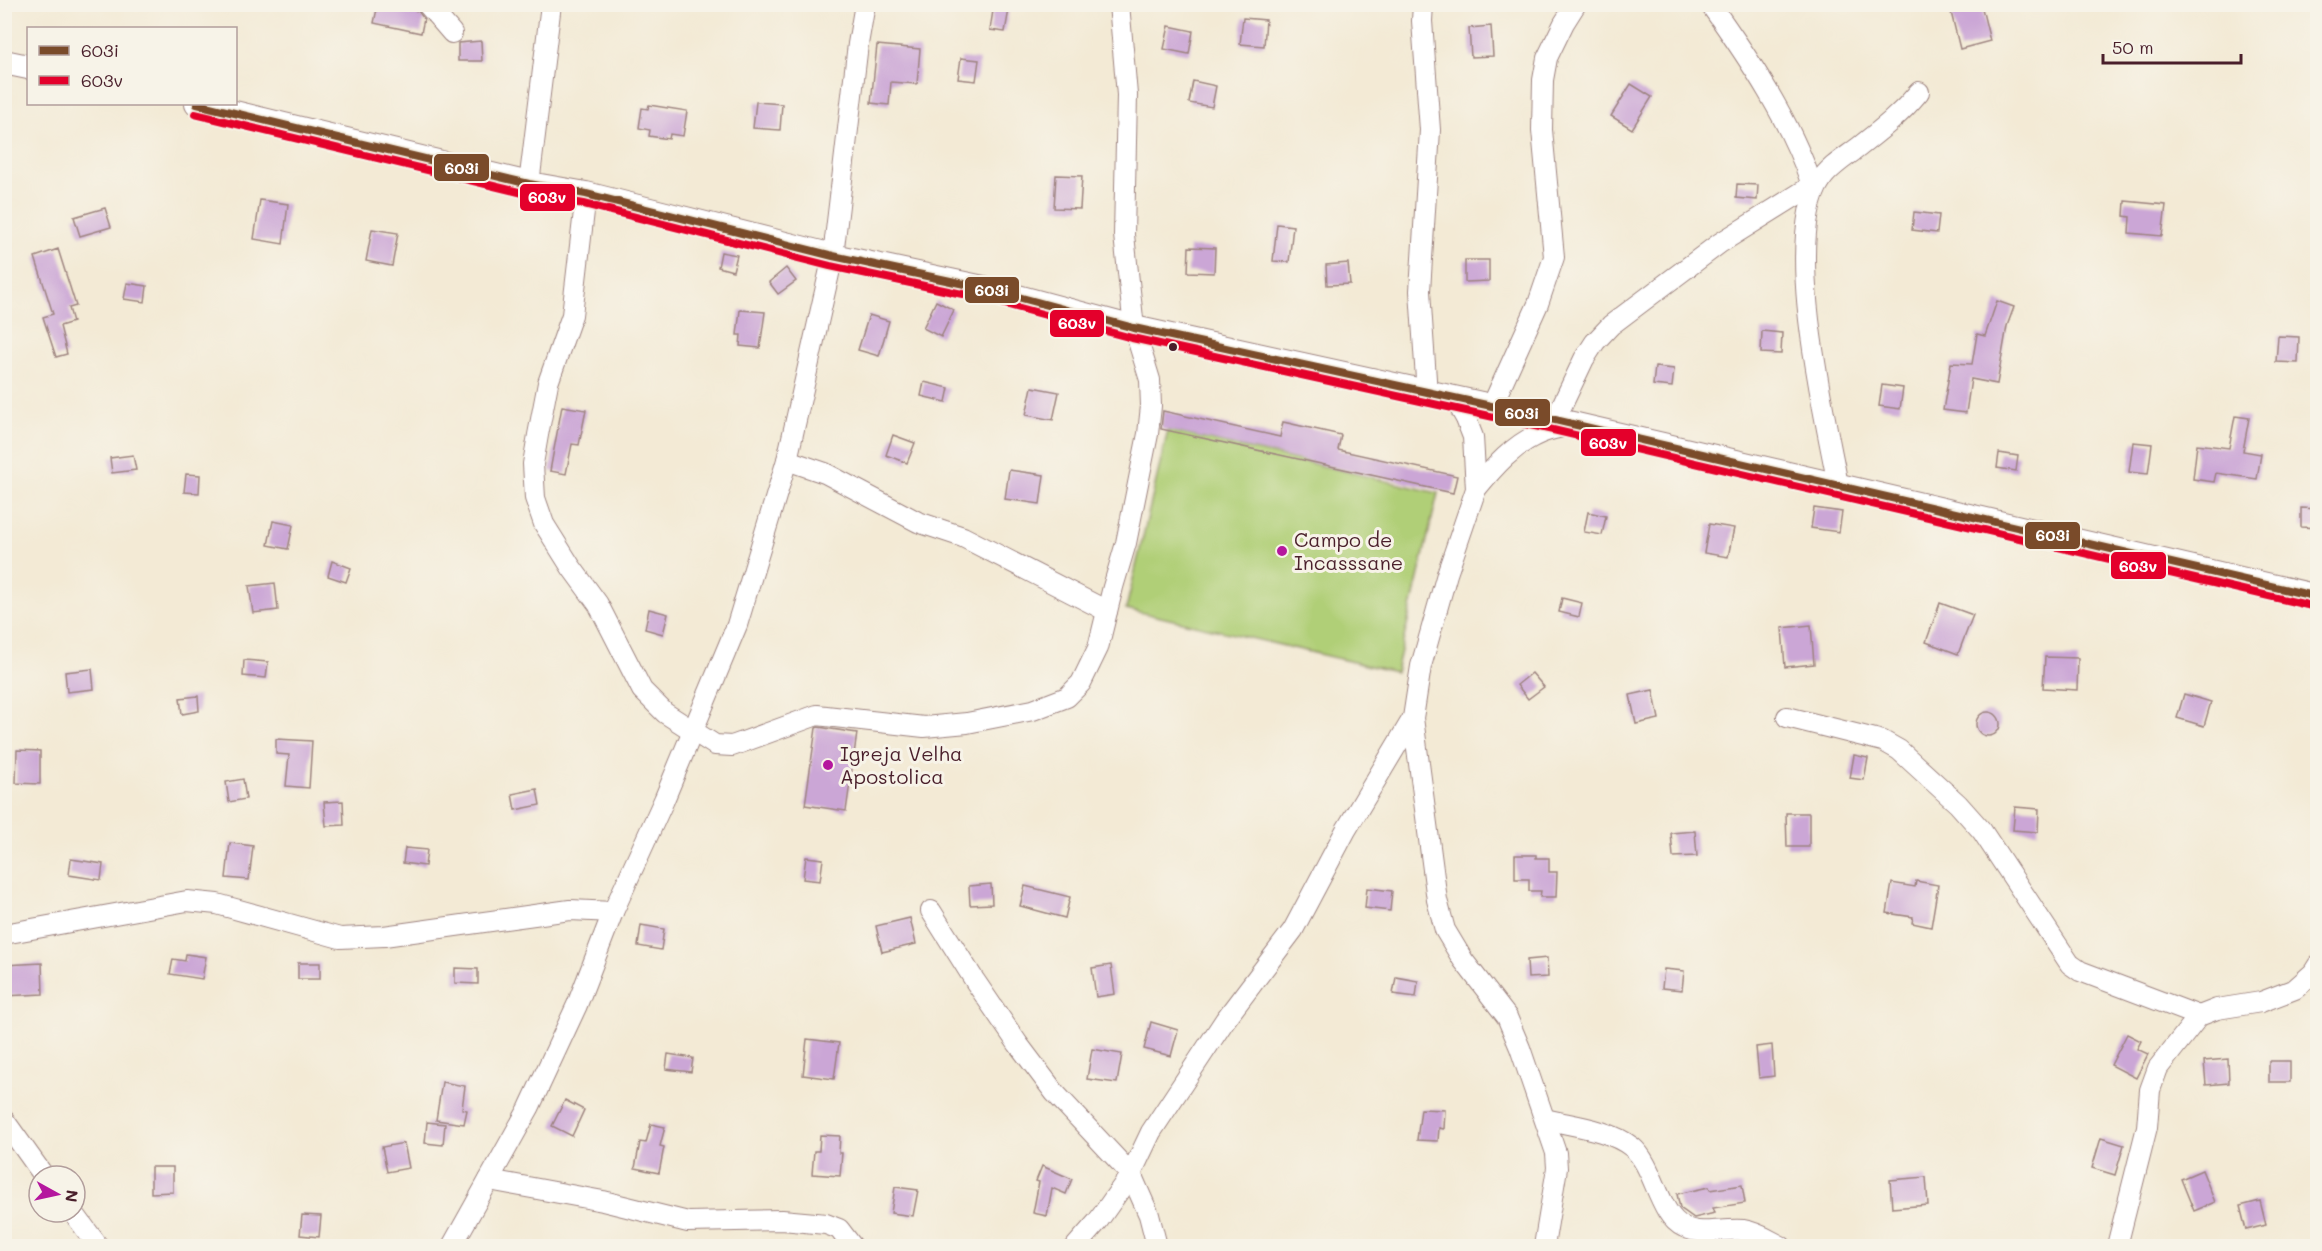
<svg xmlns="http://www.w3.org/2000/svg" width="2322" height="1251" font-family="Mali,sans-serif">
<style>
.green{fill:#b0cf77;stroke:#7d7751;stroke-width:1.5}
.building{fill:#cba6d6}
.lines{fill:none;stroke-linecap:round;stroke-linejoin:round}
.minor-casing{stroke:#9e8480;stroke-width:22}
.tertiary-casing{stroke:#9e8480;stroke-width:26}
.minor{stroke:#fff;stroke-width:20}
.tertiary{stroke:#fff;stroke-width:24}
.bus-1-casing{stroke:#f7f3e8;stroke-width:12}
.bus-2-casing{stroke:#f7f3e8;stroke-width:12}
.bus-1{stroke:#7a4b2a;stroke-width:8}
.bus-2{stroke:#e4002b;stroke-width:8}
.bus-dot{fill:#4a1f2b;stroke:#f7f3e8;stroke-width:2}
.poi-dot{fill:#b5179e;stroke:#f7f3e8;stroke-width:2}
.labels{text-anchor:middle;stroke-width:6;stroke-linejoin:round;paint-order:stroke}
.poi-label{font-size:20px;fill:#4a1f2b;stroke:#f7f3e8;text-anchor:start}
.line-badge{stroke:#f7f3e8;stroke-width:2}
.badge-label{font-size:16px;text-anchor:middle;font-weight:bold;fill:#fff}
</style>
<rect width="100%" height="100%" fill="#f7f3e8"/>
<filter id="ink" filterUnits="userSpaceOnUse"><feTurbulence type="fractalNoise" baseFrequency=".0167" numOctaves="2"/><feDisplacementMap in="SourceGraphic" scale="12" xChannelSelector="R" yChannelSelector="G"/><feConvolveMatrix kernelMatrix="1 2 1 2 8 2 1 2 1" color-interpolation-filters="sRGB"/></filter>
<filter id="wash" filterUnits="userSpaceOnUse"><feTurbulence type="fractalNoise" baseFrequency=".008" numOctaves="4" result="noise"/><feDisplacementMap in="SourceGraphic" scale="24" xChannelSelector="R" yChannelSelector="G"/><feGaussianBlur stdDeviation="1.35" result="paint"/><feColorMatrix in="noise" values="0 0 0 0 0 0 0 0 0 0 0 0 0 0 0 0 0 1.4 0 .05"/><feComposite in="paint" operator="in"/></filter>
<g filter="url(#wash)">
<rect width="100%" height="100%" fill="#f3ead5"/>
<!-- green -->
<path class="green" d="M1168,430L1438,493L1396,672L1126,609Z"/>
<g id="blocks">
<!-- building -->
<g class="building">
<path d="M378,4L418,11L424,19L421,33L374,23Z"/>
<path d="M994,4H1010L1005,32L990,30Z"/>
<path d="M1949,4H1981L1990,41L1960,49Z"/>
<path d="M1243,18L1266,20L1264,46L1240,44Z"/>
<path d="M1169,26L1193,31L1189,54L1164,49Z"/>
<path d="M1491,26L1493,56L1471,57L1469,28Z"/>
<path d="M481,41L482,61H458V43Z"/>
<path d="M877,45L920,49L917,84L891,82L889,105L871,103Z"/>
<path d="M961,58L979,60L976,81L958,79Z"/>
<path d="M1193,81L1216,86L1212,107L1189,103Z"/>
<path d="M1631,84L1652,97L1632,129L1611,116Z"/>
<path d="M756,102L782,104L780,130L753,128Z"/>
<path d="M649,105L687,111L683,136L670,134L669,139L649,136L650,130L639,128L642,108L648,109Z"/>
<path d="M1056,175L1082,176L1080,209L1054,208Z"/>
<path d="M1737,184L1758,185L1757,200L1736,198Z"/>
<path d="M260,200L288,204L283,244L254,239Z"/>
<path d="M2125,201L2166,205L2162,236L2129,233L2130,217L2124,216Z"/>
<path d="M105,208L111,227L80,236L74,217Z"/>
<path d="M1914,212L1939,215L1937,233L1912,230Z"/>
<path d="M1277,224L1293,226L1289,262L1273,261Z"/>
<path d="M372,229L398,233L392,266L366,261Z"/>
<path d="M1189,247L1215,248L1214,273L1188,272Z"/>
<path d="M58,249L76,306L69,308L73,322L60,326L67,354L56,357L43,317L53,314L35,257Z"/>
<path d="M721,252L737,255L733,271L718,267Z"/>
<path d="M1465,260H1489V281L1465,282Z"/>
<path d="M1348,263L1350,284L1327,285L1326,265Z"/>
<path d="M786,268L796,281L778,294L769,282Z"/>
<path d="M127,283L147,286L145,302L124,299Z"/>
<path d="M936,301L954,310L941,337L923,328Z"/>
<path d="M1997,301L2014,307L2007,326L1997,384L1971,379L1966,413L1943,410L1951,363L1972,364L1977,334L1985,336Z"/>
<path d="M740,310L765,312L760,348L740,346L741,335H737Z"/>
<path d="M869,315L889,321L879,356L858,350Z"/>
<path d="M1762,331L1782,333L1781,354L1761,353Z"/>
<path d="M2278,336L2299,337L2298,363L2276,362Z"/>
<path d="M1655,367L1674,369L1672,387L1653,385Z"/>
<path d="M924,382L949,388L946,402L921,396Z"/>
<path d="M1882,385L1903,388L1900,409L1879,406Z"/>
<path d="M1032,387L1059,392L1053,420L1026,415Z"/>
<path d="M562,406L586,410L579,445L572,444L566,474L550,471Z"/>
<path d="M1163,411L1280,437L1283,422L1341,435L1338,450L1457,476L1453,493L1161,429Z"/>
<path d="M2235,416L2249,418L2243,451L2261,454L2257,479L2216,473L2214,482L2193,479L2197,444L2229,448Z"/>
<path d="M893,435L915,443L907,463L886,455Z"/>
<path d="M2133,442L2152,444L2148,474L2129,472Z"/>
<path d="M1999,453L2018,456L2016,471L1997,468Z"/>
<path d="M133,455L136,470L112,473L110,458Z"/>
<path d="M1009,470L1044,475L1040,504L1005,499Z"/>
<path d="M186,474L200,475L199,493L184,492Z"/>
<path d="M1814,508L1842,512L1839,532L1811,528Z"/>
<path d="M2301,508L2318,509V528L2301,527Z"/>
<path d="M1588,512L1606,516L1602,535L1584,532Z"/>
<path d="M273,521L293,525L288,549L268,545Z"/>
<path d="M1709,524L1734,528L1728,557L1704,553Z"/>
<path d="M332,561L351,568L346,582L328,576Z"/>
<path d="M275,583L278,610L253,613L249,586Z"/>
<path d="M1562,598L1582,603L1579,617L1559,612Z"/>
<path d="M1940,603L1973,615L1958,654L1926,642Z"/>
<path d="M649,609L668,614L663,634L645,629Z"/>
<path d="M1811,625L1814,664L1785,667L1782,628Z"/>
<path d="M2045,657L2078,658L2077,690L2043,688Z"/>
<path d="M244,660L268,662L266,678L243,676Z"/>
<path d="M92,669L94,689L67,692L65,672Z"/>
<path d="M1532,673L1544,687L1528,699L1517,685Z"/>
<path d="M1653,690L1659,719L1636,724L1630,695Z"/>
<path d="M2184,694L2211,702L2204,726L2177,718Z"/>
<path d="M198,696L199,711L182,714L180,698Z"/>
<circle cx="1988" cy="724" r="12"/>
<path d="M818,727L857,733L846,811L805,805L816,728Z"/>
<path d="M276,739L312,741L309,788L286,786L289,755L276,754Z"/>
<path d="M17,750L40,751V784L16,783Z"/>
<path d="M1854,755L1868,758L1864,780L1850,778Z"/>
<path d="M243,779L246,799L229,802L226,782Z"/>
<path d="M537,789L540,805L515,810L512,794Z"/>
<path d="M343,801L344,825L326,826L324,802Z"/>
<path d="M2015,807L2039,809L2038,832L2013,830Z"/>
<path d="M1786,813H1809V847H1787Z"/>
<path d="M1695,831L1697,856L1673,857L1671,833Z"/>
<path d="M230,843L253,846L249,880L226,878Z"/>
<path d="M405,848L427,850L425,866L403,863Z"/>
<path d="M1515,855H1536V858H1549V872H1557L1556,897H1540L1541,891H1529V879H1515Z"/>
<path d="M806,857L823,859L820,881L803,879Z"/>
<path d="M71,859L103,864L101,880L69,875Z"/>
<path d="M1916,881L1938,885L1931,927L1912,923L1913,917L1887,913L1892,883L1915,887Z"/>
<path d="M991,884L992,904L970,905L969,886Z"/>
<path d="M1025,886L1070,897L1065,918L1020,906Z"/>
<path d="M1367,888L1392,891L1390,911L1365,908Z"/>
<path d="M910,918L916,944L882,952L876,926Z"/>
<path d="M641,925L664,929L661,950L638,946Z"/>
<path d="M186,954L206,957L202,979L170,974L173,959L185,961Z"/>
<path d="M1547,958L1548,977L1528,978L1527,960Z"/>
<path d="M42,963L43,994L4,996V965Z"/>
<rect x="298" y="963" width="22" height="16"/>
<path d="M1111,965L1115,994L1096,997L1092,968Z"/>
<path d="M455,968L478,969V984L455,983Z"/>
<path d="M1664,969L1684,971L1682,990L1662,988Z"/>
<path d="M1396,977L1418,981L1416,997L1393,994Z"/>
<path d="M1151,1022L1178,1030L1171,1056L1144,1049Z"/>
<path d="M2127,1034L2141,1041L2137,1049L2148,1054L2136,1078L2111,1065Z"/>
<path d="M807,1039L839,1043L834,1079L803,1075Z"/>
<path d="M1772,1045L1774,1076L1759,1078L1756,1047Z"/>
<path d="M1092,1049L1122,1054L1117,1083L1087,1079Z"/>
<path d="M668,1054L693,1058L691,1072L666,1069Z"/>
<path d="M2228,1059L2229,1083L2206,1085L2204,1061Z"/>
<rect x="2269" y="1061" width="21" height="21"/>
<path d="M442,1082L465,1086L462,1109L467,1110L464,1124L436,1120Z"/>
<path d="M565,1100L584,1110L572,1136L552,1126Z"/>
<path d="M1421,1109L1445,1110L1444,1129L1439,1128L1438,1141L1417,1140Z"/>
<path d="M427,1122L445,1124L443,1145L425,1143Z"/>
<path d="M651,1124L665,1127L660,1146L664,1147L659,1173L635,1168L640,1142L646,1143Z"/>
<path d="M820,1135L840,1136L839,1153H842L840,1176L812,1174L814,1151H819Z"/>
<path d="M2101,1138L2124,1145L2115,1175L2092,1168Z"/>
<path d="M404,1143L409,1168L387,1172L382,1147Z"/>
<path d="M1042,1166L1072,1179L1066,1194L1052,1188L1047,1216L1033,1213L1039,1182L1036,1181Z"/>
<path d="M151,1167H173V1192L151,1193Z"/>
<path d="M2202,1170L2215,1202L2194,1211L2181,1179Z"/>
<path d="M1926,1177L1928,1205L1892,1208L1890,1180Z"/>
<path d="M1742,1185L1745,1203L1713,1208L1715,1213L1694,1218L1680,1208L1677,1194L1709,1187L1710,1190Z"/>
<path d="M895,1187L918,1190L913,1216L891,1213Z"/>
<path d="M2260,1201L2266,1225L2246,1230L2240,1206Z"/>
<path d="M302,1215L321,1216L319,1237L300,1235Z"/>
</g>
</g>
</g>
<g filter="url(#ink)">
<use href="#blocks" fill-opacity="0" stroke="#9e8480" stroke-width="1.5"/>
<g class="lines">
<defs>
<g id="minor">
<path d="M427,4L452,33"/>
<path d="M1423,4L1422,21L1430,130L1420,291L1427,394"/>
<path d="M1710,4C1750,60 1790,120 1812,185"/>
<path d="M529,184L551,4"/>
<path d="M586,194L572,315L548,383L538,435L533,464L535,498L544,524L571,567L598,604L642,690L665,713L715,745L732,746L817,715L924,727L967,723L1033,710L1067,697L1081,683L1098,648L1113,587L1126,543L1148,434L1151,406L1150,380L1134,328L1124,235L1127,95L1119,4"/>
<path d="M1455,399L1466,419L1473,437L1476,489L1447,574L1421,666L1413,718L1437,900L1445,930L1463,960L1507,1017L1520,1048L1556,1153L1557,1168L1544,1246"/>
<path d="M1491,408L1538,304L1554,257L1542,130L1543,80L1547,58L1564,23L1576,4"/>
<path d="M1555,420L1584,359L1595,342L1611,325L1720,243L1821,180"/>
<path d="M787,460L825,473L918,522L963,537L1107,611"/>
<path d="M1838,485C1825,415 1782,239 1821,180C1829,167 1846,157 1859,147C1882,129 1900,115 1919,92"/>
<path d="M1476,489C1494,467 1514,444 1541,433C1551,429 1563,427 1574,425"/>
<path d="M1787,717L1883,741L1899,750L1958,804L1982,831L2070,964L2080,971L2199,1016"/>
<path d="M931,911L975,981L1018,1044L1055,1093L1131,1174L1149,1215L1157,1246"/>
<path d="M4,934L187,901L217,904L340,938L384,936L570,910L613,912"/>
<path d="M1545,1119C1573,1126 1609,1129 1632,1147C1655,1166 1658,1215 1684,1227C1702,1236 1724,1228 1743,1230C1757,1232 1769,1240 1781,1246"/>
<path d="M4,1120L44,1176"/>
<path d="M489,1180L603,1201L688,1222L782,1220L826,1224L839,1229L852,1246"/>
<path d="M73,1212L98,1246"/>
<path d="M452,1246L529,1108L577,1005L613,912L664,800L737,625L787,460L833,256L858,44L865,4"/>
<path d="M1076,1246L1098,1221L1131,1174L1151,1132L1225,1020L1293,930L1346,830L1413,718"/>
<path d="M2117,1246L2147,1127L2150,1090L2158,1068L2199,1016L2217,1009L2261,1002L2295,989L2313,973L2318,965"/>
</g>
<g id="tertiary">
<path d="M4,62L28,67"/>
<path d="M197,104L529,184L586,194L833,256L988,289L1134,328L1555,420L2318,597"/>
</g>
</defs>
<!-- minor casing -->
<use href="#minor" class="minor-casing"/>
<!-- tertiary casing -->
<use href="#tertiary" class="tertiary-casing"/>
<!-- minor -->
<use href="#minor" class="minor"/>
<!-- tertiary -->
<use href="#tertiary" class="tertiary"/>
<defs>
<path id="bus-1" d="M197,104L529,184L586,194L833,256L988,289L1134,328L1555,420L2318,597"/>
<path id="bus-2" d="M195,114L527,194L584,204L830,266L986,299L1132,338L1553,430L2316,607"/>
</defs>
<!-- bus-1 casing -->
<use href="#bus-1" class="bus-1-casing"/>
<!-- bus-2 casing -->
<use href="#bus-2" class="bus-2-casing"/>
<!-- bus-1 -->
<use href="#bus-1" class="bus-1"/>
<!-- bus-2 -->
<use href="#bus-2" class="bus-2"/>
</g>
</g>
<!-- markers -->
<circle class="bus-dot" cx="1173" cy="347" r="5"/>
<g class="poi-dot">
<circle cx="1282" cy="551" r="6"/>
<circle cx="828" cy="765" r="6"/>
</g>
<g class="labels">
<!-- poi labels -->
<g class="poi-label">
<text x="1294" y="547">Campo de<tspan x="1294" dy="23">Incasssane</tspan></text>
<text x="840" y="761">Igreja Velha<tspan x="840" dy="23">Apostolica</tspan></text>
</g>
</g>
<g class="line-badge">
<rect x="433" y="153" width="57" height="29" rx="6" fill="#7a4b2a"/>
<rect x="519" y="183" width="57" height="29" rx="6" fill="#e4002b"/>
<rect x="964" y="276" width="56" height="28" rx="6" fill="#7a4b2a"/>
<rect x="1049" y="309" width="56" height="29" rx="6" fill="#e4002b"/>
<rect x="1494" y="398" width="57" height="29" rx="6" fill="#7a4b2a"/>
<rect x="1580" y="428" width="57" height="29" rx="6" fill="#e4002b"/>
<rect x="2024" y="521" width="57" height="29" rx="6" fill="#7a4b2a"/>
<rect x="2110" y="551" width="57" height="29" rx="6" fill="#e4002b"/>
</g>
<g class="badge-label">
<text x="462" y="174">603i</text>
<text x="547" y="203">603v</text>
<text x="992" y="296">603i</text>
<text x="1077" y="329">603v</text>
<text x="1522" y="419">603i</text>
<text x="1608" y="449">603v</text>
<text x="2053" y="541">603i</text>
<text x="2138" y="572">603v</text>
</g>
<!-- margin -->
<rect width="2322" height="1251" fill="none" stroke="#f7f3e8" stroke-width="24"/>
<!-- legend -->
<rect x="27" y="27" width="210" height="78" fill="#f7f3e8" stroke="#b29e9c" stroke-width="1.5"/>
<rect x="39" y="46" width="30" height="9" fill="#7a4b2a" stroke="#b29e9c" stroke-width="1.5"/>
<text x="81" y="57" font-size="18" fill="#4a1f2b">603i</text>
<rect x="39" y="76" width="30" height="9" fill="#e4002b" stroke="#b29e9c" stroke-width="1.5"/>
<text x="81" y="87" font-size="18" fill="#4a1f2b">603v</text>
<!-- north arrow -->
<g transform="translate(57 1194) rotate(98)"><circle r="28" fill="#f7f3e8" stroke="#b29e9c" stroke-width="1.5"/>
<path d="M0-4.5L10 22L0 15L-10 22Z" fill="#b5179e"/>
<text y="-9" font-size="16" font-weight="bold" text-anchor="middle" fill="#4a1f2b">N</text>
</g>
<!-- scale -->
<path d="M2103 54v9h138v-9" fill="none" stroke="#4a1f2b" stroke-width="3"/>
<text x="2112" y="54" font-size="18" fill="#4a1f2b" stroke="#f7f3e8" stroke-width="4.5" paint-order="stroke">50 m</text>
</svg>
